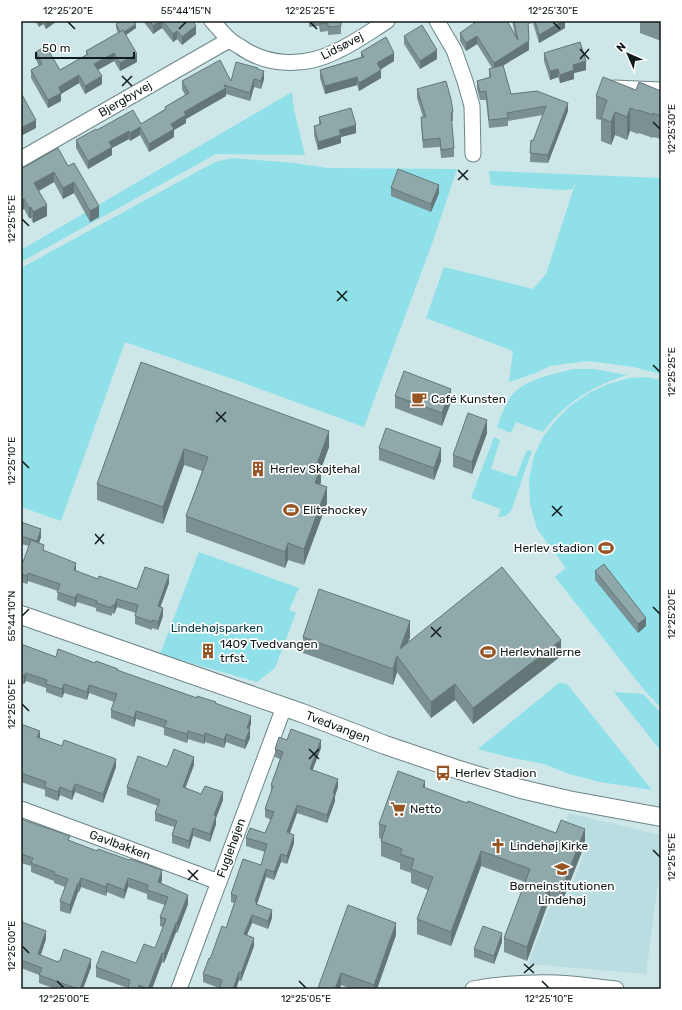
<svg xmlns="http://www.w3.org/2000/svg" width="682" height="1010" font-family="Rubik,sans-serif">
<style>
.built{fill:#b9dde1}
.green{fill:#8fe0e8}
.lines{fill:none;stroke-linecap:round;stroke-linejoin:round}
.minor-casing{stroke:#6d8587;stroke-width:17}
.tertiary-casing{stroke:#6d8587;stroke-width:20}
.minor{stroke:#fff;stroke-width:15}
.tertiary{stroke:#fff;stroke-width:18}
.wall{fill:#7b9092}
.shaded-wall{fill:#647677}
.building{fill:#8fa8aa;stroke:#647677}
.ticks{fill:none;stroke:#111b1b;stroke-width:1.5}
.labels{text-anchor:middle;stroke-width:3.5;stroke-linejoin:round;paint-order:stroke}
.street-label{font-size:12px;fill:#111b1b;stroke:#fff}
.poi-label{font-size:12px;fill:#111b1b;stroke:#fff;text-anchor:start}
.park-label{font-size:12px;fill:#023e42;stroke:#fff}
.neatline{fill:none;stroke:#111b1b;stroke-width:1.5}
.ticks-label{font-size:10px;text-anchor:middle;fill:#111b1b}
</style>
<rect width="100%" height="100%" fill="#cde7e9"/>
<!-- built -->
<path class="built" d="M568,813L661,835V861L646,974L528,964L552,901L565,906L588,842L564,832Z"/>
<!-- green -->
<g class="green">
<path d="M292,92L294,110L305,155L216,154L21,262V250Z"/>
<path d="M232,158L294,163L328,168L457,169L434,238L364,427L244,383L125,342L61,521L21,507V268L215,162Z"/>
<path d="M489,171L661,178V374L633,367L588,361L550,366L536,373L509,382L513,351L426,318L444,267L533,289L546,274L576,181L572,189L562,190L491,185Z"/>
<path d="M574,369H593L627,375C594,385 563,404 543,432L516,422L511,433L497,427C500,419 503,409 508,401C519,380 553,374 574,369Z"/>
<path d="M646,377L661,380V708L645,691L555,577L566,568L537,529L530,504L529,479L534,456L543,437L556,420L571,405L591,392L608,384L629,378Z"/>
<path d="M494,437L500,440L491,469L516,477L527,450L532,451L511,511C506,516 504,517 498,517L501,509L471,498Z"/>
<path d="M199,552L299,588L289,610L296,613L275,668L257,682L160,654Z"/>
<path d="M559,683L567,684L652,790L600,782L569,774L544,764L508,757L478,749Z"/>
<path d="M614,692L643,694L661,713V751Z"/>
</g>
<g class="lines">
<defs>
<g id="minor">
<path d="M212,21C218,27 223,34 229,39C232,42 235,44 239,46C268,67 306,67 337,51C355,43 371,31 387,21"/>
<path d="M437,21L454,50L465,81L472,106L473,154"/>
<path d="M614,88L661,90"/>
<path d="M21,159L229,40"/>
<path d="M21,809L219,882"/>
<path d="M179,989L284,707"/>
<path d="M473,989C501,984 529,982 557,983C577,984 597,987 616,989"/>
</g>
<path id="tertiary" d="M21,615L302,713L385,745L456,769L521,789L568,800L661,817"/>
</defs>
<!-- minor casing -->
<use href="#minor" class="minor-casing"/>
<!-- tertiary casing -->
<use href="#tertiary" class="tertiary-casing"/>
<!-- minor -->
<use href="#minor" class="minor"/>
<!-- tertiary -->
<use href="#tertiary" class="tertiary"/>
</g>
<!-- wall -->
<g class="wall">
<path d="M35,21H57L46,29L43,24L39,27Z"/>
<path d="M143,21H193L196,34L182,45L177,39L173,42L162,28L153,34Z"/>
<path d="M309,21H341V34L328,35V31L320,32L319,26L309,27Z"/>
<path d="M472,21H507L515,34L512,21H565V28L539,43L533,23L528,24L529,50L503,65L511,94L568,111L548,163L530,162L531,140L533,141L543,115L508,121V126L489,128L486,100H480L477,89V81L489,77V69L492,68L477,44L466,51L460,41V33L474,24Z"/>
<path d="M640,21H661V41L640,33Z"/>
<path d="M116,24L136,28L126,35L137,62L120,71L114,61L98,70L102,84L85,94L79,83L61,94V101L48,108L31,78V70L39,66L36,60V52L60,70L86,55V51L118,33L116,28Z"/>
<path d="M404,36L437,59L420,69L404,44Z"/>
<path d="M361,52L394,61L380,69L381,78L359,91L357,85L325,94L320,78V70L361,57Z"/>
<path d="M544,53L586,70L574,73V79L560,83L558,77L550,80L544,61Z"/>
<path d="M258,69L264,79L261,89L254,87L250,101L226,94V96L186,119V123L174,130V137L149,152L140,135L130,141L129,139L112,148V155L88,169L76,148V140L97,130L141,124L165,109V107L185,95L182,89V81H231Z"/>
<path d="M417,89L453,112V121H451L454,148V157L441,158L440,147L423,148L421,126V117H423L417,98Z"/>
<path d="M636,90L661,91V139L653,137V138L639,133L638,134L630,131L627,140L615,135L611,145L601,141V120L596,119V96Z"/>
<path d="M319,117L356,133L341,137V143L318,150L314,135V126L319,125Z"/>
<path d="M68,166L99,217L90,222L74,193L63,199L54,182L39,191L47,216L33,223L31,218H29L24,209L21,169Z"/>
<path d="M391,188L439,193L431,212L391,196Z"/>
<path d="M141,362L329,447L321,469V482L320,485L327,503L304,565L288,560L285,568L186,532V516L202,471L184,465L163,524L97,500V484Z"/>
<path d="M395,396L451,402L442,426L395,408Z"/>
<path d="M487,433L472,474L453,467V455Z"/>
<path d="M379,448L441,461L434,480L379,460Z"/>
<path d="M21,522L41,537L39,543L44,550L76,571L98,579L137,589L169,583L160,607L163,616L158,630L152,628V630L135,624V616L136,613L117,607L114,614L112,613V616L96,611V608L77,602L75,607L57,600L58,591L28,581L27,584L21,582V561L23,562L29,546L21,544Z"/>
<path d="M595,571L646,626L638,633L595,580Z"/>
<path d="M303,637H410L408,643L561,656L473,724L455,700L431,718L397,672L393,685L303,653Z"/>
<path d="M21,644L56,657L95,663L197,698L216,704L251,724L249,729L250,738L245,749L226,742L224,748L205,742L204,744L188,739L187,743L164,735V728L146,722L136,719L134,727L111,718V710L114,702L89,693L87,700L64,693L62,698L46,692V688L26,681L24,684L21,683Z"/>
<path d="M21,724L40,738L116,767L103,803L75,792L72,800L60,795L58,801L45,796V790L21,782Z"/>
<path d="M287,740L321,748L312,770L338,787L335,796V801L327,823L297,813L290,833L294,843L287,864L281,862L274,880L266,877L257,904L272,918L268,929L252,923L247,935L254,946L241,981L239,980L236,989H219V988L203,982V974L226,928L234,903L231,902V894L261,865L265,852L246,846V838L265,833L271,820L265,817V809L271,792V785L280,759L275,757V749Z"/>
<path d="M194,765L185,788L201,794L223,800L216,818V824L210,842L193,836L189,849L172,843V835L174,827L155,821V813L158,806L127,795V787L167,767Z"/>
<path d="M425,788L467,803L585,844L562,902L550,898L527,961L504,952V938L525,882L481,866L451,946L417,934V919L428,890L411,883V873L400,869V863L381,856V839L379,838V824Z"/>
<path d="M21,819L70,841L162,880L161,884L188,904L177,933L176,932L164,963L162,962L152,989H128V988L96,977V967L136,963L155,948L163,927L160,926V917L165,905L147,899V894L128,887L124,899L107,892L106,896L81,887L79,892H78L70,914L60,911V901L65,887L54,883V881L31,872V866L21,863Z"/>
<path d="M21,919L23,923L46,939L41,955L58,962L91,967L83,989H56L39,983V975L21,968Z"/>
<path d="M396,935L377,989H351L341,985L340,989H318V988Z"/>
<path d="M502,942L494,964L474,957V949Z"/>
</g>
<!-- shaded-wall -->
<g class="shaded-wall">
<path d="M39,21H43V24L39,27Z"/>
<path d="M46,21H57L46,29Z"/>
<path d="M160,21H162V28L153,34V26Z"/>
<path d="M562,21H565V28L539,43V35Z"/>
<path d="M136,24V28L121,38V34Z"/>
<path d="M196,26V34L182,45V37Z"/>
<path d="M177,31V39L173,42V34Z"/>
<path d="M477,36V44L466,51V43Z"/>
<path d="M529,41V50L494,71V63Z"/>
<path d="M437,50V59L420,69V61Z"/>
<path d="M114,53V61L94,72V64Z"/>
<path d="M394,53V61L377,72V63Z"/>
<path d="M137,54V62L120,71V63Z"/>
<path d="M586,61V70L574,73V79L560,83V75L573,65Z"/>
<path d="M558,69V77L550,80V71Z"/>
<path d="M381,70V78L359,91V83Z"/>
<path d="M264,71V79L261,89V81Z"/>
<path d="M79,75V83L61,94V101L48,108V100L59,87Z"/>
<path d="M102,76V84L85,94V86Z"/>
<path d="M357,77V85L325,94V86Z"/>
<path d="M254,79V87L250,101V93Z"/>
<path d="M226,88V96L186,119V123L174,130V137L149,152V144L184,112Z"/>
<path d="M568,103V111L548,163V155Z"/>
<path d="M630,108V131L627,140V117Z"/>
<path d="M615,112V135L611,145V122Z"/>
<path d="M36,120V128L21,136V128Z"/>
<path d="M356,125V133L341,137V143L318,150V142L339,130Z"/>
<path d="M140,127V135L130,141V133Z"/>
<path d="M129,131V139L112,148V155L88,169V161L109,142Z"/>
<path d="M54,172V182L34,193V183Z"/>
<path d="M74,182V193L63,199V188Z"/>
<path d="M439,185V193L431,212V204Z"/>
<path d="M24,199V209L21,211V200Z"/>
<path d="M47,205V216L33,223V212Z"/>
<path d="M99,206V217L90,222V211Z"/>
<path d="M31,207V218H29V208Z"/>
<path d="M451,389V402L442,426V413Z"/>
<path d="M487,420V433L472,474V462Z"/>
<path d="M329,431V447L321,469V482L315,499V483L317,464Z"/>
<path d="M441,448V461L434,480V468Z"/>
<path d="M184,449V465L163,524V507Z"/>
<path d="M327,487V503L304,565V549Z"/>
<path d="M41,529V537L37,549V541Z"/>
<path d="M288,543V560L285,568V552Z"/>
<path d="M76,563V571L74,570Z"/>
<path d="M28,573V581L27,584V576Z"/>
<path d="M169,575V583L158,614V606Z"/>
<path d="M77,594V602L75,607V598Z"/>
<path d="M117,599V607L114,614V606Z"/>
<path d="M163,608V616L158,630V622Z"/>
<path d="M646,618V626L638,633V624Z"/>
<path d="M410,621V637L401,661L400,649Z"/>
<path d="M561,640V656L473,724V708Z"/>
<path d="M397,656V672L393,685V669Z"/>
<path d="M26,673V681L24,684V676Z"/>
<path d="M64,684V693L62,698V689Z"/>
<path d="M455,684V700L431,718V702Z"/>
<path d="M89,685V693L87,700V692Z"/>
<path d="M136,711V719L134,727V718Z"/>
<path d="M251,716V724L247,737V728Z"/>
<path d="M250,729V738L245,749V741Z"/>
<path d="M40,731V739L37,737Z"/>
<path d="M188,731V739L187,743V734Z"/>
<path d="M205,733V742L204,744V736Z"/>
<path d="M226,734V742L224,748V740Z"/>
<path d="M321,740V748L310,777V769Z"/>
<path d="M194,757V765L183,794V787Z"/>
<path d="M116,759V767L103,803V794Z"/>
<path d="M338,779V787L335,796V801L327,823V815L333,793Z"/>
<path d="M425,781V795L423,787Z"/>
<path d="M75,784V792L72,800V792Z"/>
<path d="M60,787V795L58,801V792Z"/>
<path d="M223,792V800L216,818V824L210,842V834L214,815Z"/>
<path d="M297,805V813L287,840V832Z"/>
<path d="M193,828V836L189,849V841Z"/>
<path d="M585,829V844L562,902V888Z"/>
<path d="M294,835V843L287,864V856Z"/>
<path d="M481,851V866L451,946V932Z"/>
<path d="M281,854V862L274,880V872Z"/>
<path d="M266,869V877L257,904V909L255,901Z"/>
<path d="M162,870V880L158,892V882Z"/>
<path d="M81,878V887L79,892V883Z"/>
<path d="M128,878V887L124,899V890Z"/>
<path d="M78,883V892L70,914V905Z"/>
<path d="M107,883V892L106,896V887Z"/>
<path d="M550,883V898L527,961V947Z"/>
<path d="M188,895V904L177,933V923Z"/>
<path d="M272,910V918L268,929V921Z"/>
<path d="M252,915V923L244,942V934Z"/>
<path d="M176,923V932L164,963V954Z"/>
<path d="M396,923V935L377,989H374V985Z"/>
<path d="M46,931V939L38,962V954Z"/>
<path d="M502,933V942L494,964V956Z"/>
<path d="M254,938V946L241,981V973Z"/>
<path d="M162,953V962L152,989H148Z"/>
<path d="M91,959V967L83,989H80Z"/>
<path d="M239,972V980L236,989H233Z"/>
<path d="M341,973V985L340,989H335Z"/>
</g>
<!-- building -->
<g class="building">
<path d="M120,21H134L136,24L124,32L123,30L120,32L116,24Z"/>
<path d="M150,21H160L153,26Z"/>
<path d="M163,21H193L196,26L182,37L177,31L173,34Z"/>
<path d="M320,21H341V26L328,27V23L320,24Z"/>
<path d="M477,21H507L518,40L514,21H528L529,41L494,63L477,36L466,43L460,33Z"/>
<path d="M535,21H563L539,35Z"/>
<path d="M422,25L437,50L420,61L404,36Z"/>
<path d="M123,30L137,54L120,63L114,53L94,64L102,76L85,86L79,75L59,87L61,93L48,100L31,70L42,64L36,52L46,46L60,70L88,54L86,51Z"/>
<path d="M386,37L394,53L377,63L381,70L359,83L357,77L325,86L320,70L364,57L361,52Z"/>
<path d="M580,42L586,61L573,65L574,70L560,75L558,69L550,71L544,53Z"/>
<path d="M220,60L231,81L236,62L258,68L257,69L264,71L261,81L254,79L250,93L224,85L226,88L184,112L186,115L171,124L174,129L149,144L140,127L130,133L129,131L109,142L112,147L88,161L76,140L96,129L97,130L133,110L141,124L166,109L165,107L189,93L182,81Z"/>
<path d="M503,65L511,94L537,91L568,103L548,155L530,153L531,140L533,141L546,106L507,113L508,118L489,120L486,91L480,92L477,81L491,77L489,69Z"/>
<path d="M603,77L636,90L639,82L661,91V116L653,113V115L639,110L638,111L630,108L627,117L615,112L611,122L601,118L607,100L596,96Z"/>
<path d="M446,81L451,99L453,112L451,113L454,148L441,150L440,138L423,140L421,117H426L417,89Z"/>
<path d="M21,93L36,120L21,128Z"/>
<path d="M351,108L356,125L339,130L341,135L318,142L314,126L321,124L319,117Z"/>
<path d="M58,148L68,166L74,163L99,206L90,211L74,182L63,188L54,172L34,183L47,205L33,212L31,207L29,208L24,199L21,200V169Z"/>
<path d="M398,169L439,185L431,204L391,188Z"/>
<path d="M141,362L329,431L317,464L321,466L315,483L327,487L304,549L288,543L285,552L186,516L208,457L184,449L163,507L97,484Z"/>
<path d="M404,371L451,389L442,413L395,396Z"/>
<path d="M468,413L487,420L472,462L453,455Z"/>
<path d="M386,428L441,448L434,468L379,448Z"/>
<path d="M21,522L41,529L37,541L21,536Z"/>
<path d="M31,540L44,545L43,550L76,563L74,570L98,579L99,576L137,589L145,567L169,575L158,606L163,608L158,622L152,620V622L135,616L138,605L117,599L114,606L112,605V608L96,603L97,601L77,594L75,598L57,592L60,584L28,573L27,576L21,574V561L23,562Z"/>
<path d="M604,564L646,618L638,624L595,571Z"/>
<path d="M502,567L561,640L473,708L455,684L431,702L397,656L393,669L303,637L319,589L410,621L400,649Z"/>
<path d="M21,644L56,657L58,649L95,663L96,661L118,669L117,670L197,698V696L216,702L215,703L251,716L247,728L250,729L245,741L226,734L224,740L205,733L204,736L188,731L187,734L164,727L167,721L146,714L136,711L134,718L111,710L117,694L89,685L87,692L64,684L62,689L46,684L47,680L26,673L24,676L21,675Z"/>
<path d="M21,724L40,731L37,737L62,746L64,740L116,759L103,794L75,784L72,792L60,787L58,792L45,787L46,782L21,773Z"/>
<path d="M291,729L321,740L310,769L338,779L333,793H335L327,815L297,805L287,832L294,835L287,856L281,854L274,872L266,869L255,901H257L256,904L272,910L268,921L252,915L244,934L254,938L241,973L239,972L233,989H219L222,980L203,974L209,958L210,959L222,926L226,928L237,896L231,894L243,859L261,865L267,844L246,838L250,828L265,833L274,812L265,809L273,786L271,785L283,752L275,749L279,737L287,740Z"/>
<path d="M174,749L194,757L183,787L201,794L205,786L223,792L214,815L216,816L210,834L193,828L189,841L172,835L177,821L155,813L160,800L127,787L138,756L167,767Z"/>
<path d="M398,771L425,781L423,787L467,803L468,801L556,833L561,820L585,829L562,888L550,883L527,947L504,938L530,869L481,851L451,932L417,919L433,877L411,869L414,859L400,854L402,849L381,841L386,826L379,824Z"/>
<path d="M21,819L70,836L68,840L97,851L98,849L129,860L130,859L162,870L158,882L188,895L177,923H176L164,954L162,953L148,989L139,985L138,989H131L128,988L130,980L96,967L102,951L136,963L144,944L155,948L166,919L160,917L168,897L147,890L148,885L128,878L124,890L107,883L106,887L81,878L79,883H78L70,905L60,901L68,879L54,874L55,872L31,863L33,858L21,854Z"/>
<path d="M348,905L396,923L374,985L341,973L335,989H322L318,988Z"/>
<path d="M21,919L23,920L22,922L46,931L38,954L58,962V961H60L64,949L91,959L80,989H78L39,975L42,968L21,960Z"/>
<path d="M483,926L502,933L494,956L474,949Z"/>
</g>
<!-- ticks -->
<path class="ticks" d="M68,22L75,29M310,22L317,29M553,22L560,29M179,29L186,22M580,49L589,59M580,59L589,49M122,76L132,86M122,86L132,76M653,122L660,129M458,170L468,180M458,180L468,170M22,219L29,226M337,291L347,301M337,301L347,291M653,365L660,372M216,412L226,422M216,422L226,412M22,461L29,468M552,506L562,516M552,516L562,506M95,534L104,544M95,544L104,534M653,607L660,614M22,616L29,609M431,627L441,637M431,637L441,627M22,704L29,711M309,749L319,759M309,759L319,749M653,850L660,857M188,870L198,880M188,880L198,870M22,946L29,953M524,964L534,973M524,973L534,964M57,981L64,988M299,981L306,988M542,981L549,988"/>
<!-- icons -->
<defs>
<symbol id="cafe-bare" viewBox="-9 -9 18 18"><path d="M-5.5-4.5H6V0H3Q3 3.5 0 3.5H-2.5Q-5.5 3.5-5.5 0ZM3-3.2v2h1.7v-2ZM-6 4.5H4V6H-6Z" fill="#975424" stroke="#fff" stroke-width="2.5" paint-order="stroke"/></symbol>
<symbol id="building-bare" viewBox="-9 -9 18 18"><path d="M-4-6H4V6H1V3H-1V6H-4ZM-2.5-4.3h1.7v1.8h-1.7ZM.8-4.3h1.7v1.8H.8ZM-2.5-1h1.7V.8h-1.7ZM.8-1h1.7V.8H.8Z" fill="#975424" stroke="#fff" stroke-width="2.5" paint-order="stroke"/></symbol>
<symbol id="stadium-bare" viewBox="-9 -9 18 18"><path d="M0-5a6.5 5 0 1 0 0 10a6.5 5 0 1 0 0-10ZM-3.5-1.8h7v3.6h-7Z" fill="#975424" stroke="#fff" stroke-width="2.5" paint-order="stroke"/></symbol>
<symbol id="bus-bare" viewBox="-9 -9 18 18"><path d="M-5-6H5V4H4V6H2V4H-2V6H-4V4H-5ZM-3.5-4V0h7V-4ZM-3.5 1.2v1.5H-2V1.2ZM2 1.2v1.5H3.5V1.2Z" fill="#975424" stroke="#fff" stroke-width="2.5" paint-order="stroke"/></symbol>
<symbol id="supermarket-bare" viewBox="-9 -9 18 18"><path d="M-6-5.5h2.5l.6 2H6L4.5 2H-2.5L-4.4-4H-6ZM-1.5 3.2a1.3 1.3 0 1 0 .1 0ZM3 3.2a1.3 1.3 0 1 0 .1 0Z" fill="#975424" stroke="#fff" stroke-width="2.5" paint-order="stroke"/></symbol>
<symbol id="church-bare" viewBox="-9 -9 18 18"><path d="M-1.2-6h2.4v3.5h3.3v2.4h-3.3V6h-2.4V-.1h-3.3v-2.4h3.3Z" fill="#975424" stroke="#fff" stroke-width="2.5" paint-order="stroke"/></symbol>
<symbol id="school-bare" viewBox="-9 -9 18 18"><path d="M0-5L7-2L0 1L-7-2ZM-4 1L0 2.5L4 1V4Q0 6-4 4Z" fill="#975424" stroke="#fff" stroke-width="2.5" paint-order="stroke"/></symbol>
</defs>
<g fill-rule="evenodd">
<use href="#cafe-bare" x="408" y="388" width="22" height="22"/>
<use href="#building-bare" x="247" y="458" width="22" height="22"/>
<use href="#stadium-bare" x="280" y="499" width="22" height="22"/>
<use href="#stadium-bare" x="595" y="537" width="22" height="22"/>
<use href="#building-bare" x="197" y="640" width="22" height="22"/>
<use href="#stadium-bare" x="477" y="641" width="22" height="22"/>
<use href="#bus-bare" x="432" y="762" width="22" height="22"/>
<use href="#supermarket-bare" x="387" y="798" width="22" height="22"/>
<use href="#church-bare" x="487" y="835" width="22" height="22"/>
<use href="#school-bare" x="551" y="858" width="22" height="22"/>
</g>
<g class="labels">
<!-- street labels -->
<g class="street-label">
<text transform="translate(342 46) rotate(-27)" y="4">Lidsøvej</text>
<text transform="translate(125 99) rotate(-30)" y="4">Bjergbyvej</text>
<text transform="translate(338 727) rotate(21)" y="4">Tvedvangen</text>
<text transform="translate(120 845) rotate(20)" y="4">Gavlbakken</text>
<text transform="translate(231 848) rotate(-70)" y="4">Fuglehøjen</text>
</g>
<!-- poi labels -->
<g class="poi-label">
<text x="431" y="403">Café Kunsten</text>
<text x="270" y="473">Herlev Skøjtehal</text>
<text x="303" y="514">Elitehockey</text>
<text x="594" y="552" text-anchor="end">Herlev stadion</text>
<text x="220" y="648">1409 Tvedvangen<tspan x="220" dy="14">trfst.</tspan></text>
<text x="500" y="656">Herlevhallerne</text>
<text x="455" y="777">Herlev Stadion</text>
<text x="410" y="813">Netto</text>
<text x="510" y="850">Lindehøj Kirke</text>
<text x="562" y="890" text-anchor="middle">Børneinstitutionen<tspan x="562" dy="14">Lindehøj</tspan></text>
</g>
<!-- park labels -->
<g class="park-label">
<text x="217" y="632">Lindehøjsparken</text>
</g>
</g>
<!-- border -->
<rect width="682" height="1010" fill="none" stroke="#ffffff" stroke-width="44"/>
<!-- north arrow -->
<g transform="translate(628 54) rotate(315)" stroke="#ffffff" stroke-width="3" paint-order="stroke">
<path d="M0-3L7 15L0 10L-7 15Z" fill="#111b1b"/>
<text y="-6" font-size="11" font-weight="bold" text-anchor="middle" fill="#111b1b">N</text>
</g>
<!-- scale -->
<path d="M36 52v6h98v-6" fill="none" stroke="#111b1b" stroke-width="2"/>
<text x="42" y="52" font-size="12" fill="#111b1b" stroke="#ffffff" stroke-width="3" paint-order="stroke">50 m</text>
<rect x="22" y="22" width="638" height="966" class="neatline"/>
<g class="ticks-label">
<text x="68" y="14">12°25'20"E</text>
<text x="186" y="14">55°44'15"N</text>
<text x="310" y="14">12°25'25"E</text>
<text x="553" y="14">12°25'30"E</text>
<text transform="translate(671 129) rotate(-90)" y="4">12°25'30"E</text>
<text transform="translate(11 219) rotate(-90)" y="4">12°25'15"E</text>
<text transform="translate(671 372) rotate(-90)" y="4">12°25'25"E</text>
<text transform="translate(11 461) rotate(-90)" y="4">12°25'10"E</text>
<text transform="translate(671 614) rotate(-90)" y="4">12°25'20"E</text>
<text transform="translate(11 616) rotate(-90)" y="4">55°44'10"N</text>
<text transform="translate(11 704) rotate(-90)" y="4">12°25'05"E</text>
<text transform="translate(671 857) rotate(-90)" y="4">12°25'15"E</text>
<text transform="translate(11 946) rotate(-90)" y="4">12°25'00"E</text>
<text x="64" y="1002">12°25'00"E</text>
<text x="306" y="1002">12°25'05"E</text>
<text x="549" y="1002">12°25'10"E</text>
</g>
</svg>
